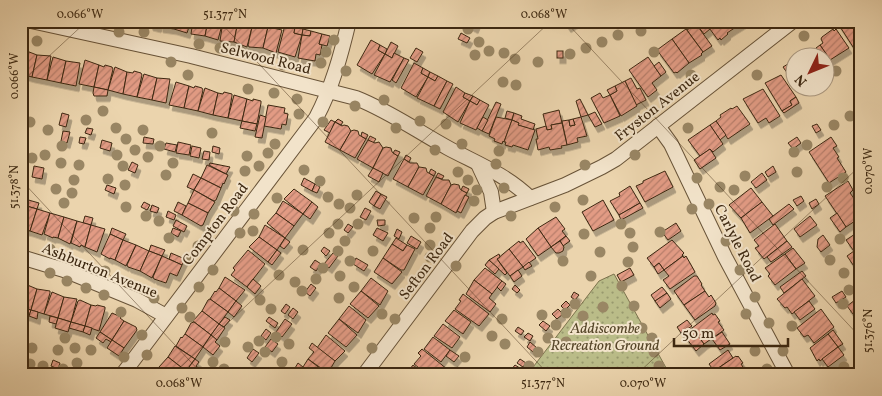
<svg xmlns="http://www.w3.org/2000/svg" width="882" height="396" font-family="Vollkorn,serif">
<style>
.park{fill:url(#park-dots);stroke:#7c724c}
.building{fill:url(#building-hatch);stroke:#3d2811;filter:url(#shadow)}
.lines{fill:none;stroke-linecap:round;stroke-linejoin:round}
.street-casing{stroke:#685338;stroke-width:16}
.street{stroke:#f2e3ca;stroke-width:14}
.tree{fill:#998664}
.ticks{fill:none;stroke:#3d2811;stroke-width:1;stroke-opacity:0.45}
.labels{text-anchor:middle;stroke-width:4;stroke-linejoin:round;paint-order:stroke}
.street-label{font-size:15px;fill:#3d2811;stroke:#f2e3ca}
.park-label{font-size:15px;font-style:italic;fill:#564629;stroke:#f2e3ca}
.neatline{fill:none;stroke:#3d2811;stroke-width:2}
.ticks-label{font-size:12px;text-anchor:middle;fill:#3d2811}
</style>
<defs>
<pattern id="park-dots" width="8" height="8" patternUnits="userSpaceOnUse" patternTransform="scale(1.25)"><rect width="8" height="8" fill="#babc88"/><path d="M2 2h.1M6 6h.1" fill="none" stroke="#98996e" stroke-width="1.8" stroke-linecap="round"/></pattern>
<pattern id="building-hatch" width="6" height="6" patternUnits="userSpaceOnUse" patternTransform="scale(1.25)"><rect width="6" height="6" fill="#e29b84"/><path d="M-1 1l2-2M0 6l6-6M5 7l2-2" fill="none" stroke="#b87e6b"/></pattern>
<filter id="shadow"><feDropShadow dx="3" dy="5.5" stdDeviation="0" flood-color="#0004"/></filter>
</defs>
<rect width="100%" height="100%" fill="#ebd4ad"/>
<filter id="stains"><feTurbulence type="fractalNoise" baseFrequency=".004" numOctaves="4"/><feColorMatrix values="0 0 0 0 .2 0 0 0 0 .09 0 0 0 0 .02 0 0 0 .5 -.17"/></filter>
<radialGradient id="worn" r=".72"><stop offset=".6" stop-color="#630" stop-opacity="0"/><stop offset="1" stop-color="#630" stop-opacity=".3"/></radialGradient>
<!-- park -->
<path class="park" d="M614,274L670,375H527L599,281Z"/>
<!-- building -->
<g class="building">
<path d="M145,21H160L158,27L150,25V23Z"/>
<path d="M160,21H176L174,29L160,27Z"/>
<path d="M176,21H191L187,33L174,29Z"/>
<path d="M193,21H208L205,36L191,34Z"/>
<path d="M208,21H223L218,40L205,36Z"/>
<path d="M223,21H238L234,42L220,41Z"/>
<path d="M238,21L253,23L247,47L234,42Z"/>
<path d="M462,21H478L475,28Z"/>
<path d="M564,21H576V22L568,27Z"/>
<path d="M694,21H704L710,29L704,34Z"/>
<path d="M704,21H727L733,29L727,33L728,34L721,40L720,38L718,40Z"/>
<path d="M727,21H746L733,29Z"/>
<path d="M839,21H861V46L855,50L837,22Z"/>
<path d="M253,23L268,27L263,48L249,47L248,45Z"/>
<path d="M696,24L712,46L703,52L687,30Z"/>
<path d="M285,25L295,27L294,33L302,35L295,57L278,52Z"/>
<path d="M268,27L282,30L276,53L263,48Z"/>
<path d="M295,27L303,29L302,35L294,33Z"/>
<path d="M303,29L311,31L310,36L302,35Z"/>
<path d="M686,29L703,52L701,54L702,55L689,63L672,39Z"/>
<path d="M833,29L834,31L836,29L849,48L830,60L820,45L823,43L821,39L822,37Z"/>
<path d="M311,31L322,34L319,44L322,45L320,55L316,54L315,61L298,58L302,35L310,36Z"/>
<path d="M461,33L470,38L467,43L458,39Z"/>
<path d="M322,34L330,36L327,46L319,44Z"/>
<path d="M672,39L689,63L677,73L676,72L674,73L657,50Z"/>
<path d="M371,40L380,45L378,50L385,54L372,74L357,65Z"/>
<path d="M391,42L398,46L392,58L385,54Z"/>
<path d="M380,45L387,49L385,54L378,50Z"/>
<path d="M820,45L827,55L824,58L816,48Z"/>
<path d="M416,48L423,52L417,62L410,58Z"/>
<path d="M24,50L37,55L32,77L21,74V56Z"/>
<rect x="557" y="51" width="6" height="7"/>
<path d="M394,53L404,58L390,82L374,75L385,54L392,58Z"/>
<path d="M37,55L51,56L47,80L32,77Z"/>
<path d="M53,57L66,61L61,83L47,80Z"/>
<path d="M648,57L661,76L652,83L657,90L648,97L629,70Z"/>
<path d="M404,58L409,60L396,83L392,80Z"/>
<path d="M794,58V74L788,63Z"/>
<path d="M85,60L99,65L94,87L79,84Z"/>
<path d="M66,61L80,63L76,86L61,83Z"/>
<path d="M824,61L830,70L824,74Z"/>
<path d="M659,62L666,72L661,76L654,66Z"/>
<path d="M414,63L423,68L421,73L428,77L416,97L401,88Z"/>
<path d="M788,64L794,74L790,77L783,67Z"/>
<path d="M99,65L104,67L105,65L112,67L113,69L108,90L94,87Z"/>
<path d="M115,67L127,72L123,94L108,90Z"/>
<path d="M423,68L430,72L428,77L421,73Z"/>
<path d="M134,71L141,73L142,75L137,97L123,94L127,72L133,73Z"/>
<path d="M430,72L438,76L435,81L428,77Z"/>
<path d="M144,74L157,78L152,100L137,97Z"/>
<path d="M781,75L796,97L790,101L792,105L782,111L765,83Z"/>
<path d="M438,76L447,81L434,106L417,98L428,77L435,81Z"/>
<path d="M157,78L170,79L166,103L152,100Z"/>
<path d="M631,78L637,89L640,88L646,100L636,105L625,81Z"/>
<path d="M447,81L453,84L440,109L434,106Z"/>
<path d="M625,81L637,106L621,116L610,95L617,91L615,86Z"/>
<path d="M176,82L189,86L184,108L169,105Z"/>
<path d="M189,86L194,88L195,86L202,88L203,90L198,111L184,108Z"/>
<path d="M615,86L617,91L610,95L607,90Z"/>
<path d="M94,87L108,90L107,96H94L93,93Z"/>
<path d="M456,87L465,93L463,97L470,101L458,122L443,112Z"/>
<path d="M205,88L218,93L213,115L198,111Z"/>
<path d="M763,89L780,116L769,123L766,118L758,123L743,99Z"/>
<path d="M224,92L232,94V96L228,118L213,115L218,93L223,94Z"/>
<path d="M465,93L473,96L470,101L463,97Z"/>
<path d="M600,93L603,98L610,95L620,116L604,123L591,98Z"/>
<path d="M234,95L247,99L242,121L228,118Z"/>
<path d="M473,96L480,100L477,105L470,101Z"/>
<path d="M796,97L799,103L784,113L782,111L792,105L790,101Z"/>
<path d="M247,99L253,101V99L261,101V103L257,124L242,121Z"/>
<path d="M580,99L588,115L581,117L576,101Z"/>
<path d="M480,100L489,105L476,130L460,123L470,101L477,105Z"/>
<path d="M496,102L501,104L489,134L482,131Z"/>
<path d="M268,105L285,108L284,113L288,114L286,125L282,124L281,129L264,126Z"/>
<path d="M737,106L750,124L728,139L716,121L721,117L720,115L731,108L732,109Z"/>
<path d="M559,110L562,123L551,125L552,129L547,130L543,114Z"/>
<path d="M507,111L514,113L512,120L505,118Z"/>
<path d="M595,112L602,124L595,127L588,115Z"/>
<path d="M62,113L69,115L66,127L59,125Z"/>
<path d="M514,113L522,116L521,119L535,124L533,130L518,125L519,123L512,120Z"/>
<path d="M260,115L266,117L262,138L255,137Z"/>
<path d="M483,117L488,120L482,131L477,128Z"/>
<path d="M496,117L512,120L504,142L503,141L502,144L494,141L495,139L489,136Z"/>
<path d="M581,117L587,136L577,138L578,142L567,145L562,121L569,120L570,126L575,125L573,119Z"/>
<path d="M338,119L343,122L341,125L335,122Z"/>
<path d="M573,119L575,125L570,126L569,120Z"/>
<path d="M331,120L335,122L330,133L324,130Z"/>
<path d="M512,120L519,123L518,125L535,130L528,150L513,145L512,147L505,145L506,142H504Z"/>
<path d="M242,121L257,124L255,131L240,128Z"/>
<path d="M716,121L726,135L720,140L710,125Z"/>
<path d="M335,122L342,126L344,125L348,126L351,131L340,150L325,142Z"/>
<path d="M562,123L567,145L561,146L562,148L550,150L549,147L538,150L536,139H538L536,129L546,126L547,130L552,129L551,125Z"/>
<path d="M817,124L821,130L816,133L812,126Z"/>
<path d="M710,125L723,144L713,152L710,149L700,156L688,140Z"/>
<path d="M87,128L93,129L91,135L85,133Z"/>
<path d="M354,130L358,131L359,135L366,139L355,158L340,150L351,131Z"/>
<path d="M63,131L70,132L67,143L61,141Z"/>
<path d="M362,132L368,135L366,139L361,136Z"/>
<path d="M370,136L376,139L373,143L368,140Z"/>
<path d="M80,137L86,138L84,144L79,143Z"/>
<path d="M144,137L154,139L153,144L143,143Z"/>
<path d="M797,137L801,143L793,149L788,143Z"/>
<path d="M831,137L837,146L833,148L839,157L837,158L846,172L829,183L809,152Z"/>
<path d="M102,140L112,143L110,151L100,148Z"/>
<path d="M368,140L375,143L379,142L383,148L373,168L357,159Z"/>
<path d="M178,142L191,145L189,155L176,153Z"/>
<path d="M166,143L177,145L175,152L164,149Z"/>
<path d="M192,146L201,148L199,158L190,156Z"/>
<path d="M213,146L220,148L219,154L212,152Z"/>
<path d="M386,147L391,148L392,152L398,156L388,176L373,168L383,148Z"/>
<path d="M710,149L716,158L700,169L694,160Z"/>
<path d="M395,150L400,152L398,156L393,153Z"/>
<path d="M204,151L210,152L209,160L202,159Z"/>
<path d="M406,155L411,158L409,162L404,159Z"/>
<path d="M404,159L410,163H417L419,167L408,187L393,179Z"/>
<path d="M132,162L138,165L135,173L128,170Z"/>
<path d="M210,163L230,167L226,174L209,165Z"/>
<path d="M207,165L228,175L224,184L223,183L221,188L201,178Z"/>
<path d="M34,166L44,168L42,179L32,177Z"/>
<path d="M773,166L776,172L768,177L765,172Z"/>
<path d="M419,167L426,168L427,172L434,176L423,195L408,187Z"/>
<path d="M373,168L383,173L379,182L368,176Z"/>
<path d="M431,169L436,172L434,176L429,173Z"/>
<path d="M665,171L673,187L645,202L636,186L643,183V181Z"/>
<path d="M438,173L444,176L442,179L436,177Z"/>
<path d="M762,173L767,180L756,188L751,182Z"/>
<path d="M193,174L201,178L194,190L187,187Z"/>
<path d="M436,177L443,180H449L451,185L441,204L426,196Z"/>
<path d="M201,178L221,188L216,200L214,201L194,190Z"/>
<path d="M304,178L315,184L312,191L301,185Z"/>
<path d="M848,181L853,190L850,193L856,201L854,202L861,212V217L846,227L825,196Z"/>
<path d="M315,184L320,187L317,193L312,191Z"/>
<path d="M454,184L459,185L460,189L467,193L456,213L441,204L451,185Z"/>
<path d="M107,185L116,188L114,194L105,190Z"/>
<path d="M463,186L469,189L467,193L461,190Z"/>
<path d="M630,186L640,203L619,215L610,201L620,196L619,193Z"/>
<path d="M751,188L762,202L741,218L729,205Z"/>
<path d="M294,189L312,202L303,214L284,199Z"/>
<path d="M194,190L215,202L208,213L188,203Z"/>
<path d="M376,191L381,194L374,206L369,202Z"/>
<path d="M381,194L387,197L380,209L374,206Z"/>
<path d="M465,195L469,197L461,213L457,211Z"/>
<path d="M801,196L804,201L797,206L793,200Z"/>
<path d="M25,199L39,203L37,209L23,205Z"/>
<path d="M816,199L819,204L812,209L809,203Z"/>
<path d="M603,200L614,220L593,231L582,212Z"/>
<path d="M283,201L303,214L294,226L276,213Z"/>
<path d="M144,202L150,205L147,210L141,207Z"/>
<path d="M178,202L186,206L182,215L174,211Z"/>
<path d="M312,202L318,207L310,219L303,214Z"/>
<path d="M762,202L773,216L750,233L741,218Z"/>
<path d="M188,203L208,213L203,225L201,226L182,215Z"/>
<path d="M640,203L643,208L621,220L619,215Z"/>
<path d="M789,204L794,209L773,225L769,219Z"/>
<path d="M23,205L37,209L30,231L21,229V211Z"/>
<path d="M152,205L159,208L157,213L150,211Z"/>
<path d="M365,208L371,211L366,220L360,217Z"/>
<path d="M37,209L50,213L42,235L30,231Z"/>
<path d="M168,211L176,215L174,220L166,217Z"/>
<path d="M50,213L64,217L58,238L53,237V238L44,234Z"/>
<path d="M276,213L294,226L285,238L267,223Z"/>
<path d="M837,213L846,227L840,232L830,218Z"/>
<path d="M85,216L93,218L91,225L83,223Z"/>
<path d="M810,216L817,225L800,237L794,229Z"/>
<path d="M64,217L77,221L70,244L58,238Z"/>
<path d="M556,217L565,229L562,231L566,236L551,247L538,228Z"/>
<path d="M176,220L187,226L184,232L173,226Z"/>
<path d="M377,220H385V225L378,226Z"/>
<path d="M77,221L91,225L85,247L81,245L80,247L71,243Z"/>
<path d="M676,223L681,231L668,240L662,232Z"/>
<path d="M348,224L353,227L348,233L344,230Z"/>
<path d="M775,224L787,241L764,259L755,248L759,246L754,240Z"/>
<path d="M91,225L105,229L97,252L85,247Z"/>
<path d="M265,225L285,238L277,250L259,237Z"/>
<path d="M112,228L126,234L123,240L110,234Z"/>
<path d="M173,228L181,231L178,237L171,233Z"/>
<path d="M377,228L388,233L383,241L373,235Z"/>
<path d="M538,228L551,247L538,256L526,239Z"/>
<path d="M397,229L402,232L399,239L394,236Z"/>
<path d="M861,230V261L846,240Z"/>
<path d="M110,234L123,240L115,260L110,258V259L101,254Z"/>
<path d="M823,235L830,245L821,252L817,247L818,239Z"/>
<path d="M411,236L421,242L417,249L407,243Z"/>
<path d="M566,236L570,241L563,246L560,241Z"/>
<path d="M259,237L277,250L268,262L249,247Z"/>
<path d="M285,238L290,242L284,249L280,246Z"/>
<path d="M396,238L407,245L403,251L392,244Z"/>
<path d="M123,240L136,245L126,266L115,260Z"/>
<path d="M672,240L684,253L682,255L683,256L664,270L659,263L654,267L647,258Z"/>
<path d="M519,241L520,243L523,241L536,258L523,267L509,249Z"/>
<path d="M560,241L564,247L563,251L559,253H556L551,247Z"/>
<path d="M787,241L792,247L771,262L767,257Z"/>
<path d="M392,244L403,251L407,245L415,249L404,270H401L383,258Z"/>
<path d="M136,245L149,251L140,271L128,267L127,265Z"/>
<path d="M151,245L165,250L162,256L149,251Z"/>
<path d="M324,247L330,251L326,256L321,251Z"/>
<path d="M793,248L805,263L796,269L785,254Z"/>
<path d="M509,249L523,267L510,276L497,259Z"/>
<path d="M248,250L265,264L247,287L231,275L235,270L233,268Z"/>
<path d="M277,250L281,253L272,265L268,262Z"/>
<path d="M149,251L162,256L152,278L140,271Z"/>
<path d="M854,251L861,261L860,275L847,256Z"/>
<path d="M171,253L185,259L182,265L169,259Z"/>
<path d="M333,253L338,256L329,268L324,264Z"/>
<path d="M499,254L500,257L497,259L507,273L505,275L489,260Z"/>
<path d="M785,254L796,269L775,285L768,276L770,274L765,268Z"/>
<path d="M162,256L182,265L177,276L170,273L166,283L154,279L153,277Z"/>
<path d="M683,256L684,258L686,256L695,272L670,289L663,280L669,276L664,270Z"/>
<path d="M356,258L368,265L364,271L353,264Z"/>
<path d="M383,258L402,272L392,284L374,272Z"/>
<path d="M315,260L321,264L316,271L310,267Z"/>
<path d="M489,260L499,269L495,274L485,265Z"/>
<path d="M529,262L532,266L525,270L523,267Z"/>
<path d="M659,263L664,270L658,274L654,267Z"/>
<path d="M485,268L502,281L492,294L474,280Z"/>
<path d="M630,268L634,275L621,282L617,275Z"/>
<path d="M518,270L522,276L514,282L510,276Z"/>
<path d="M802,271L806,276L784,293L780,287Z"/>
<path d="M694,276H697L702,284L701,285L705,291L684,305L674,291Z"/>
<path d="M225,277L245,290L236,301L219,288Z"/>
<path d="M371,278L388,291L380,305L361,291Z"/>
<path d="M253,279L261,286L255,294L247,287Z"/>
<path d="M802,279L815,296L792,314L787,307L785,308L777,299Z"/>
<path d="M474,280L492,294L489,298L496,304L490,312L466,294Z"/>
<path d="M502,281L506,284L501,291L497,287Z"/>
<path d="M25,284L37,289L31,310L21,307V291Z"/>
<path d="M311,284L316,288L310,296L305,292Z"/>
<path d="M515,285L520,290L517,293L512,289Z"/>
<path d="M662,287L667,293L655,301L651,295Z"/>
<path d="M219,288L236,301L228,312L210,299L215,291L216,292Z"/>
<path d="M37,289L50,291V293L44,314L31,310Z"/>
<path d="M361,291L379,306L368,318L350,304Z"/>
<path d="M705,291L709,297L711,295L716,303L715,306L695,320L684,305Z"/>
<path d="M842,291L846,297L836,303L832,297Z"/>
<path d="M52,292L64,297L58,318L44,314Z"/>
<path d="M574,292L579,295L575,300L571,297Z"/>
<path d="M667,293L671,299L660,308L655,301Z"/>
<path d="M463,294L489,314L479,326L455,309L461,301L459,300Z"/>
<path d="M64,297L77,299L71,322L58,318Z"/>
<path d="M210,299L228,312L219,324L202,311L208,300Z"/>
<path d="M80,300L91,305L85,326L71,322L78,301Z"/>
<path d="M855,300L861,308L853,314L847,306Z"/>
<path d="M236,301L242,306L234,317L228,312Z"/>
<path d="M566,301L570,305L565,310L561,306Z"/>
<path d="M809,301L815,309L800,320L794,312Z"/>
<path d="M286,304L290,307L285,314L281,311Z"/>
<path d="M91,305L96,306L97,305L105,307V309L99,331L85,326Z"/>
<path d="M349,306L366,320L358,333L339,319Z"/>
<path d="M24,308L31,310L29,316L22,314Z"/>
<path d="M293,308L298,312L293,319L288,315Z"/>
<path d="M558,309L563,314L557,319L552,314Z"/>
<path d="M821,309L834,327L814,343L808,335L804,337L797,328Z"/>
<path d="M31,310L38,312L37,319L29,316Z"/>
<path d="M454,310L471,322L463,334L445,321Z"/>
<path d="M202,311L219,324L211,335L193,321Z"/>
<path d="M112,313L121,317L120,318L124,321L112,340L100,332Z"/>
<path d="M712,313L713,315L715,314L720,321L718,322L724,330L704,344L692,328Z"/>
<path d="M50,316L58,318L56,324L49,322Z"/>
<path d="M225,317L230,320L224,327L219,324Z"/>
<path d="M269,317L278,323L275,328L266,321Z"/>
<path d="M58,318L71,322L68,332L55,328Z"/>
<path d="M285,319L292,324L282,337L276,332Z"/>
<path d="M339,319L357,335L346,347L328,333Z"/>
<path d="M687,320L692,326L681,333L677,327Z"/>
<path d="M124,321L136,327L137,330L124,348L112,340Z"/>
<path d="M543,321L550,326L546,331L539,325Z"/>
<path d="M71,322L85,326L83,332L69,328Z"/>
<path d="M194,322L211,335L203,347L185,334L191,323Z"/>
<path d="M219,324L225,328L217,340L211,335Z"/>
<path d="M443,324L460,337L452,348L434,336Z"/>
<path d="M85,326L92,328L90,335L83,332Z"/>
<path d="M518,327L524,331L521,335L515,331Z"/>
<path d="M692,328L704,344L696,351L683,334Z"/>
<path d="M266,329L271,333L266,340L261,336Z"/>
<path d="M833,330L843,344L838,347L828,334Z"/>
<path d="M100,332L112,340L111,342L106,339L103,343L96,338Z"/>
<path d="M722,332L730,344L720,350L712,339Z"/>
<path d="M528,333L533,336L530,341L524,337Z"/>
<path d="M185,334L203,347L195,359L176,346L181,337L182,338Z"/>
<path d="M828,334L838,347L820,361L819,359L817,361L810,348Z"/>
<path d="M211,335L217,340L215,342L220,346L213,355L203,347Z"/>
<path d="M326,335L345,351L335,361L317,348Z"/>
<path d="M433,337L450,350L441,362L424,349Z"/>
<path d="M271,339L278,344L272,352L265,347Z"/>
<path d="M112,340L124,348L119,356L107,348Z"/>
<path d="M530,342L537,348L533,352L527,347Z"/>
<path d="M312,343L335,361L328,373L308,359L314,352L309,348Z"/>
<path d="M175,346L195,359L186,371L168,357Z"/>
<path d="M838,347L844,355L828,367L822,359Z"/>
<path d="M253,349L259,353L252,362L247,358Z"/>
<path d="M422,349L447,369L442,375H438L435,372L433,375H428L414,364L421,356L418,353Z"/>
<path d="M450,350L459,356L454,362L446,356Z"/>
<path d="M728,350L733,358L714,371L709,364Z"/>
<path d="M736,356L737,357L738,356L743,363L741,364L747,373L745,375H717L714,371Z"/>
<path d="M168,357L186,371L183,375H168L160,369L159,367Z"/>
<path d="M195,359L199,362L196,366L201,370L197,375H191L186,371Z"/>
<path d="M308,359L326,373L327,375H304L295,368L298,363L303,367Z"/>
<path d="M520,359L526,363L523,367L517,363Z"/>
<path d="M53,360L60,363L58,369L51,366Z"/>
<path d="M413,365L426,375H401L404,371L407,373Z"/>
<path d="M515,365L523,370L520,375L511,370Z"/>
<path d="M457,367L463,371L460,375L454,371Z"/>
<path d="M158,369H160L168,375H153Z"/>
</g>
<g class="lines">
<defs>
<g id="street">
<path d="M31,21L191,56L356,98C389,111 417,131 448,148C476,163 507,175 530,198"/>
<path d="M658,126L671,144L725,257L788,375"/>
<path d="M478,164L491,192L494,212"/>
<path d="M21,257L64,270L137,300L166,316"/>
<path d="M122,375L316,118C332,88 341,55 349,21"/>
<path d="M364,375L472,231L485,218L494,212L565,185L602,167L616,159L793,21"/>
</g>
</defs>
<!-- street casing -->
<use href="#street" class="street-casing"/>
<!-- street -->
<use href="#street" class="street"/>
</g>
<!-- trees -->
<g class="tree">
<circle cx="468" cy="29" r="5.5"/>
<circle cx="641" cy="31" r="5.5"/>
<circle cx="119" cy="32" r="5.5"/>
<circle cx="144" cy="32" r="5.5"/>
<circle cx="618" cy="35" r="5.5"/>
<circle cx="804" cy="36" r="5.5"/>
<circle cx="334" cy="40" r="5.5"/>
<circle cx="37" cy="41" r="5.5"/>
<circle cx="479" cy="42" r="5.5"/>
<circle cx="602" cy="42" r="5.5"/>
<circle cx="199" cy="44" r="5.5"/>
<circle cx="220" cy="48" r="5.5"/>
<circle cx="586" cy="48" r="5.5"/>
<circle cx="489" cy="51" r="5.5"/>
<circle cx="326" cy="52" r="5.5"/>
<circle cx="654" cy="52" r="5.5"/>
<circle cx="504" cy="53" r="5.5"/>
<circle cx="570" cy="54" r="5.5"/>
<circle cx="475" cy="55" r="5.5"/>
<circle cx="515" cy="59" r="5.5"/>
<circle cx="171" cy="62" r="5.5"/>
<circle cx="538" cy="62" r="5.5"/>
<circle cx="321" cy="63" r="5.5"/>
<circle cx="283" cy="65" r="5.5"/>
<circle cx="346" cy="71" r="5.5"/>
<circle cx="836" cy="71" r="5.5"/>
<circle cx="188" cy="75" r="5.5"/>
<circle cx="691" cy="75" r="5.5"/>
<circle cx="757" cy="75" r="5.5"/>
<circle cx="503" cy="82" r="5.5"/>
<circle cx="516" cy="85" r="5.5"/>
<circle cx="248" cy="89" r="5.5"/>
<circle cx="274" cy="93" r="5.5"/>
<circle cx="297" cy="99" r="5.5"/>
<circle cx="384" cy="100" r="5.5"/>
<circle cx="355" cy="106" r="5.5"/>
<circle cx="103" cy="111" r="5.5"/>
<circle cx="299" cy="114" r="5.5"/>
<circle cx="850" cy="116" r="5.5"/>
<circle cx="86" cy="120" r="5.5"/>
<circle cx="420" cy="121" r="5.5"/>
<circle cx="30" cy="122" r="5.5"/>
<circle cx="323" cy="122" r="5.5"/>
<circle cx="446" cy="124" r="5.5"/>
<circle cx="834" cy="125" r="5.5"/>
<circle cx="116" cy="128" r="5.5"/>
<circle cx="396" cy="128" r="5.5"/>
<circle cx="688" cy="128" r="5.5"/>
<circle cx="48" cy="130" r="5.5"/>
<circle cx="143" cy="130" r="5.5"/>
<circle cx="212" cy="133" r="5.5"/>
<circle cx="126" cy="139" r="5.5"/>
<circle cx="275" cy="144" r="5.5"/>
<circle cx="462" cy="144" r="5.5"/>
<circle cx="807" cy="145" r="5.5"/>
<circle cx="62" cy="146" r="5.5"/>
<circle cx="160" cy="146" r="5.5"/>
<circle cx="135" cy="150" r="5.5"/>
<circle cx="435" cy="150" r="5.5"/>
<circle cx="499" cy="151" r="5.5"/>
<circle cx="794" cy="152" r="5.5"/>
<circle cx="268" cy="153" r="5.5"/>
<circle cx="45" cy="155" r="5.5"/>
<circle cx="117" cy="155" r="5.5"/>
<circle cx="635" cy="155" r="5.5"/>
<circle cx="247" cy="156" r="5.5"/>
<circle cx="148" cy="157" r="5.5"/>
<circle cx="32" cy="158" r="5.5"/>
<circle cx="61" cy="163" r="5.5"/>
<circle cx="173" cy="163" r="5.5"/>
<circle cx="496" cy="164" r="5.5"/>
<circle cx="79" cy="165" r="5.5"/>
<circle cx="585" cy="165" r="5.5"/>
<circle cx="123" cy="166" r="5.5"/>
<circle cx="259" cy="166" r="5.5"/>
<circle cx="304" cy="170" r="5.5"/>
<circle cx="245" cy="171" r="5.5"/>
<circle cx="458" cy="172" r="5.5"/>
<circle cx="797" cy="172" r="5.5"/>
<circle cx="166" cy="175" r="5.5"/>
<circle cx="745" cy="176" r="5.5"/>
<circle cx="697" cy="178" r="5.5"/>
<circle cx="843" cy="178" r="5.5"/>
<circle cx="108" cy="179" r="5.5"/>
<circle cx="74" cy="180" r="5.5"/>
<circle cx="468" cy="180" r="5.5"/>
<circle cx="320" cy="181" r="5.5"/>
<circle cx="125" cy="185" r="5.5"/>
<circle cx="720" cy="187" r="5.5"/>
<circle cx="827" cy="187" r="5.5"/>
<circle cx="504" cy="188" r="5.5"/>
<circle cx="56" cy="189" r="5.5"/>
<circle cx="477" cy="190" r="5.5"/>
<circle cx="734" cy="190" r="5.5"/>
<circle cx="72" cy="193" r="5.5"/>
<circle cx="357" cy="195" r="5.5"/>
<circle cx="328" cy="197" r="5.5"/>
<circle cx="277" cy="198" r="5.5"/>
<circle cx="583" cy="200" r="5.5"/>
<circle cx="474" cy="201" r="5.5"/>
<circle cx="64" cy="203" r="5.5"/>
<circle cx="339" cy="204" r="5.5"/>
<circle cx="709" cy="204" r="5.5"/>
<circle cx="126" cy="207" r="5.5"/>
<circle cx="555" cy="207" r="5.5"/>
<circle cx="350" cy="208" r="5.5"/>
<circle cx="692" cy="209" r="5.5"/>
<circle cx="234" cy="211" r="5.5"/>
<circle cx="254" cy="214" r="5.5"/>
<circle cx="146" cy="216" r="5.5"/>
<circle cx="511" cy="216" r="5.5"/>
<circle cx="436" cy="217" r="5.5"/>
<circle cx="414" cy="218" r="5.5"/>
<circle cx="159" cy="221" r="5.5"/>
<circle cx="338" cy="224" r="5.5"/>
<circle cx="358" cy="224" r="5.5"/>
<circle cx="621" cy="224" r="5.5"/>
<circle cx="430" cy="228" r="5.5"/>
<circle cx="253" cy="231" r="5.5"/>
<circle cx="660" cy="232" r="5.5"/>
<circle cx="240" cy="233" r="5.5"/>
<circle cx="329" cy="233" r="5.5"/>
<circle cx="630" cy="233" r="5.5"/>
<circle cx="584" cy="234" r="5.5"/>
<circle cx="169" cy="238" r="5.5"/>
<circle cx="840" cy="239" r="5.5"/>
<circle cx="345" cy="241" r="5.5"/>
<circle cx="726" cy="241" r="5.5"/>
<circle cx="430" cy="245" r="5.5"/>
<circle cx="198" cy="246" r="5.5"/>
<circle cx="633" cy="247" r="5.5"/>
<circle cx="50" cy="249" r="5.5"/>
<circle cx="303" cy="250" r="5.5"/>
<circle cx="338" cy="251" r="5.5"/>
<circle cx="373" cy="251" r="5.5"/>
<circle cx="600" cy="252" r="5.5"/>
<circle cx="430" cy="257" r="5.5"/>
<circle cx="189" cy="260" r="5.5"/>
<circle cx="830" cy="260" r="5.5"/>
<circle cx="350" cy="261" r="5.5"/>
<circle cx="563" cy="261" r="5.5"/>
<circle cx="628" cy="262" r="5.5"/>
<circle cx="456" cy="266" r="5.5"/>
<circle cx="323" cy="268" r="5.5"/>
<circle cx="213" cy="270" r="5.5"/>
<circle cx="740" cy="270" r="5.5"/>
<circle cx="105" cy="271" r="5.5"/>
<circle cx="50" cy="273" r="5.5"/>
<circle cx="844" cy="273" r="5.5"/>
<circle cx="279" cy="275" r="5.5"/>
<circle cx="340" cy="276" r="5.5"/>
<circle cx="591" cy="276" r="5.5"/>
<circle cx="316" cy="279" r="5.5"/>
<circle cx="67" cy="281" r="5.5"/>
<circle cx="295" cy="282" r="5.5"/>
<circle cx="622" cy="286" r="5.5"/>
<circle cx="199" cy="287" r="5.5"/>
<circle cx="354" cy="287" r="5.5"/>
<circle cx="86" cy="288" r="5.5"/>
<circle cx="849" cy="290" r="5.5"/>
<circle cx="302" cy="291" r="5.5"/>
<circle cx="104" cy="295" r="5.5"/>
<circle cx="755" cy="297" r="5.5"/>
<circle cx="154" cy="298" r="5.5"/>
<circle cx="339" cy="298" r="5.5"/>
<circle cx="260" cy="300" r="5.5"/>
<circle cx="575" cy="304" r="5.5"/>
<circle cx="843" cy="304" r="5.5"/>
<circle cx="634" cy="306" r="5.5"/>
<circle cx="603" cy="307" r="5.5"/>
<circle cx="182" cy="308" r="5.5"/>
<circle cx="271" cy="309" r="5.5"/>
<circle cx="121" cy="312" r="5.5"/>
<circle cx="566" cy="313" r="5.5"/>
<circle cx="382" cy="314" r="5.5"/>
<circle cx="746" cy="314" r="5.5"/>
<circle cx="542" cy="315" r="5.5"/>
<circle cx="583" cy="316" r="5.5"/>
<circle cx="190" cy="317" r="5.5"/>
<circle cx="395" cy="319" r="5.5"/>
<circle cx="502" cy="319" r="5.5"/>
<circle cx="769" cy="323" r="5.5"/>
<circle cx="556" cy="325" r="5.5"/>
<circle cx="792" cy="326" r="5.5"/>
<circle cx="642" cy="328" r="5.5"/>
<circle cx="142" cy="335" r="5.5"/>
<circle cx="492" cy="336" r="5.5"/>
<circle cx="276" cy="337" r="5.5"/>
<circle cx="65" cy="338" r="5.5"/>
<circle cx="548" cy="338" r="5.5"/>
<circle cx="652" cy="338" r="5.5"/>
<circle cx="259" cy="341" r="5.5"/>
<circle cx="225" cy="342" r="5.5"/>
<circle cx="566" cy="342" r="5.5"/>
<circle cx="289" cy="344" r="5.5"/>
<circle cx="505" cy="344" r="5.5"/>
<circle cx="248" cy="347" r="5.5"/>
<circle cx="32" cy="348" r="5.5"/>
<circle cx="75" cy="348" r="5.5"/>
<circle cx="372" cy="348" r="5.5"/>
<circle cx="58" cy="350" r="5.5"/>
<circle cx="91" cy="350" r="5.5"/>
<circle cx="755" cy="351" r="5.5"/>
<circle cx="783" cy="351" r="5.5"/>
<circle cx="265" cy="352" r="5.5"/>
<circle cx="538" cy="352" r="5.5"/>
<circle cx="654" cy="352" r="5.5"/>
<circle cx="147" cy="355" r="5.5"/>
<circle cx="124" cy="357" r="5.5"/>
<circle cx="465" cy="357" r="5.5"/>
<circle cx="213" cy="362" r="5.5"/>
<circle cx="282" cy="362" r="5.5"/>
<circle cx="77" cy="363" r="5.5"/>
<circle cx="30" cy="364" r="5.5"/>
<circle cx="43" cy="366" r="5.5"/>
<circle cx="529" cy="366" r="5.5"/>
<circle cx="659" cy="366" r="5.5"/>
<circle cx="844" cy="367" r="5.5"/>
<circle cx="63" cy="369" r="5.5"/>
<circle cx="224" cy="369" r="5.5"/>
<circle cx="767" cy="369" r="5.5"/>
</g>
<!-- ticks -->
<path class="ticks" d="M219,21L549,375M565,21L861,338M21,82L87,21M21,180L203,375M172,375L551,21M636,375L861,165"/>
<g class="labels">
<!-- street labels -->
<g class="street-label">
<text transform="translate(266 58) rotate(14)" y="5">Selwood Road</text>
<text transform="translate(657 106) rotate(-38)" y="5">Fryston Avenue</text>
<text transform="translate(215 224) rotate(-53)" y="5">Compton Road</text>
<text transform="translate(738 243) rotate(63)" y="5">Carlyle Road</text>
<text transform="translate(426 266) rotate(-53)" y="5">Sefton Road</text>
<text transform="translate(100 270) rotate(22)" y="5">Ashburton Avenue</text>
</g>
<!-- park labels -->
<g class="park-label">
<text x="605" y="333">Addiscombe<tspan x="605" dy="17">Recreation Ground</tspan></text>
</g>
</g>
<!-- margin -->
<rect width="882" height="396" fill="none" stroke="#ebd4ad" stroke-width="55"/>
<!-- north arrow -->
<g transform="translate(810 72) rotate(227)"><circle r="24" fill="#f2e3ca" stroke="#aa9880"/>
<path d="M0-4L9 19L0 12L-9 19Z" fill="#8f2418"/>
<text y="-8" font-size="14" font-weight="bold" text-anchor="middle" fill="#3d2811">N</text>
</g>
<!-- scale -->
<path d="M674 338v8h114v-8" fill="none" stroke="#3d2811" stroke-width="2.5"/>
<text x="682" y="338" font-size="15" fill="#3d2811" stroke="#f2e3ca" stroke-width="4" paint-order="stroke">50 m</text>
<rect x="28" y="28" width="826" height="340" class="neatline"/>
<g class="ticks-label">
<text x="80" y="18">0.066°W</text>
<text x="225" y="18">51.377°N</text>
<text x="544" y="18">0.068°W</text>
<text transform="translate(14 76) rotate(-90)" y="4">0.066°W</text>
<text transform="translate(868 171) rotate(-90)" y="4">0.070°W</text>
<text transform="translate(14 187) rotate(-90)" y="4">51.378°N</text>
<text transform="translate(868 331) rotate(-90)" y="4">51.376°N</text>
<text x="179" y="387">0.068°W</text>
<text x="543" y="387">51.377°N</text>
<text x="643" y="387">0.070°W</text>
</g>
<rect width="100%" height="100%" filter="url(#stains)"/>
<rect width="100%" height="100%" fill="url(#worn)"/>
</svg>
